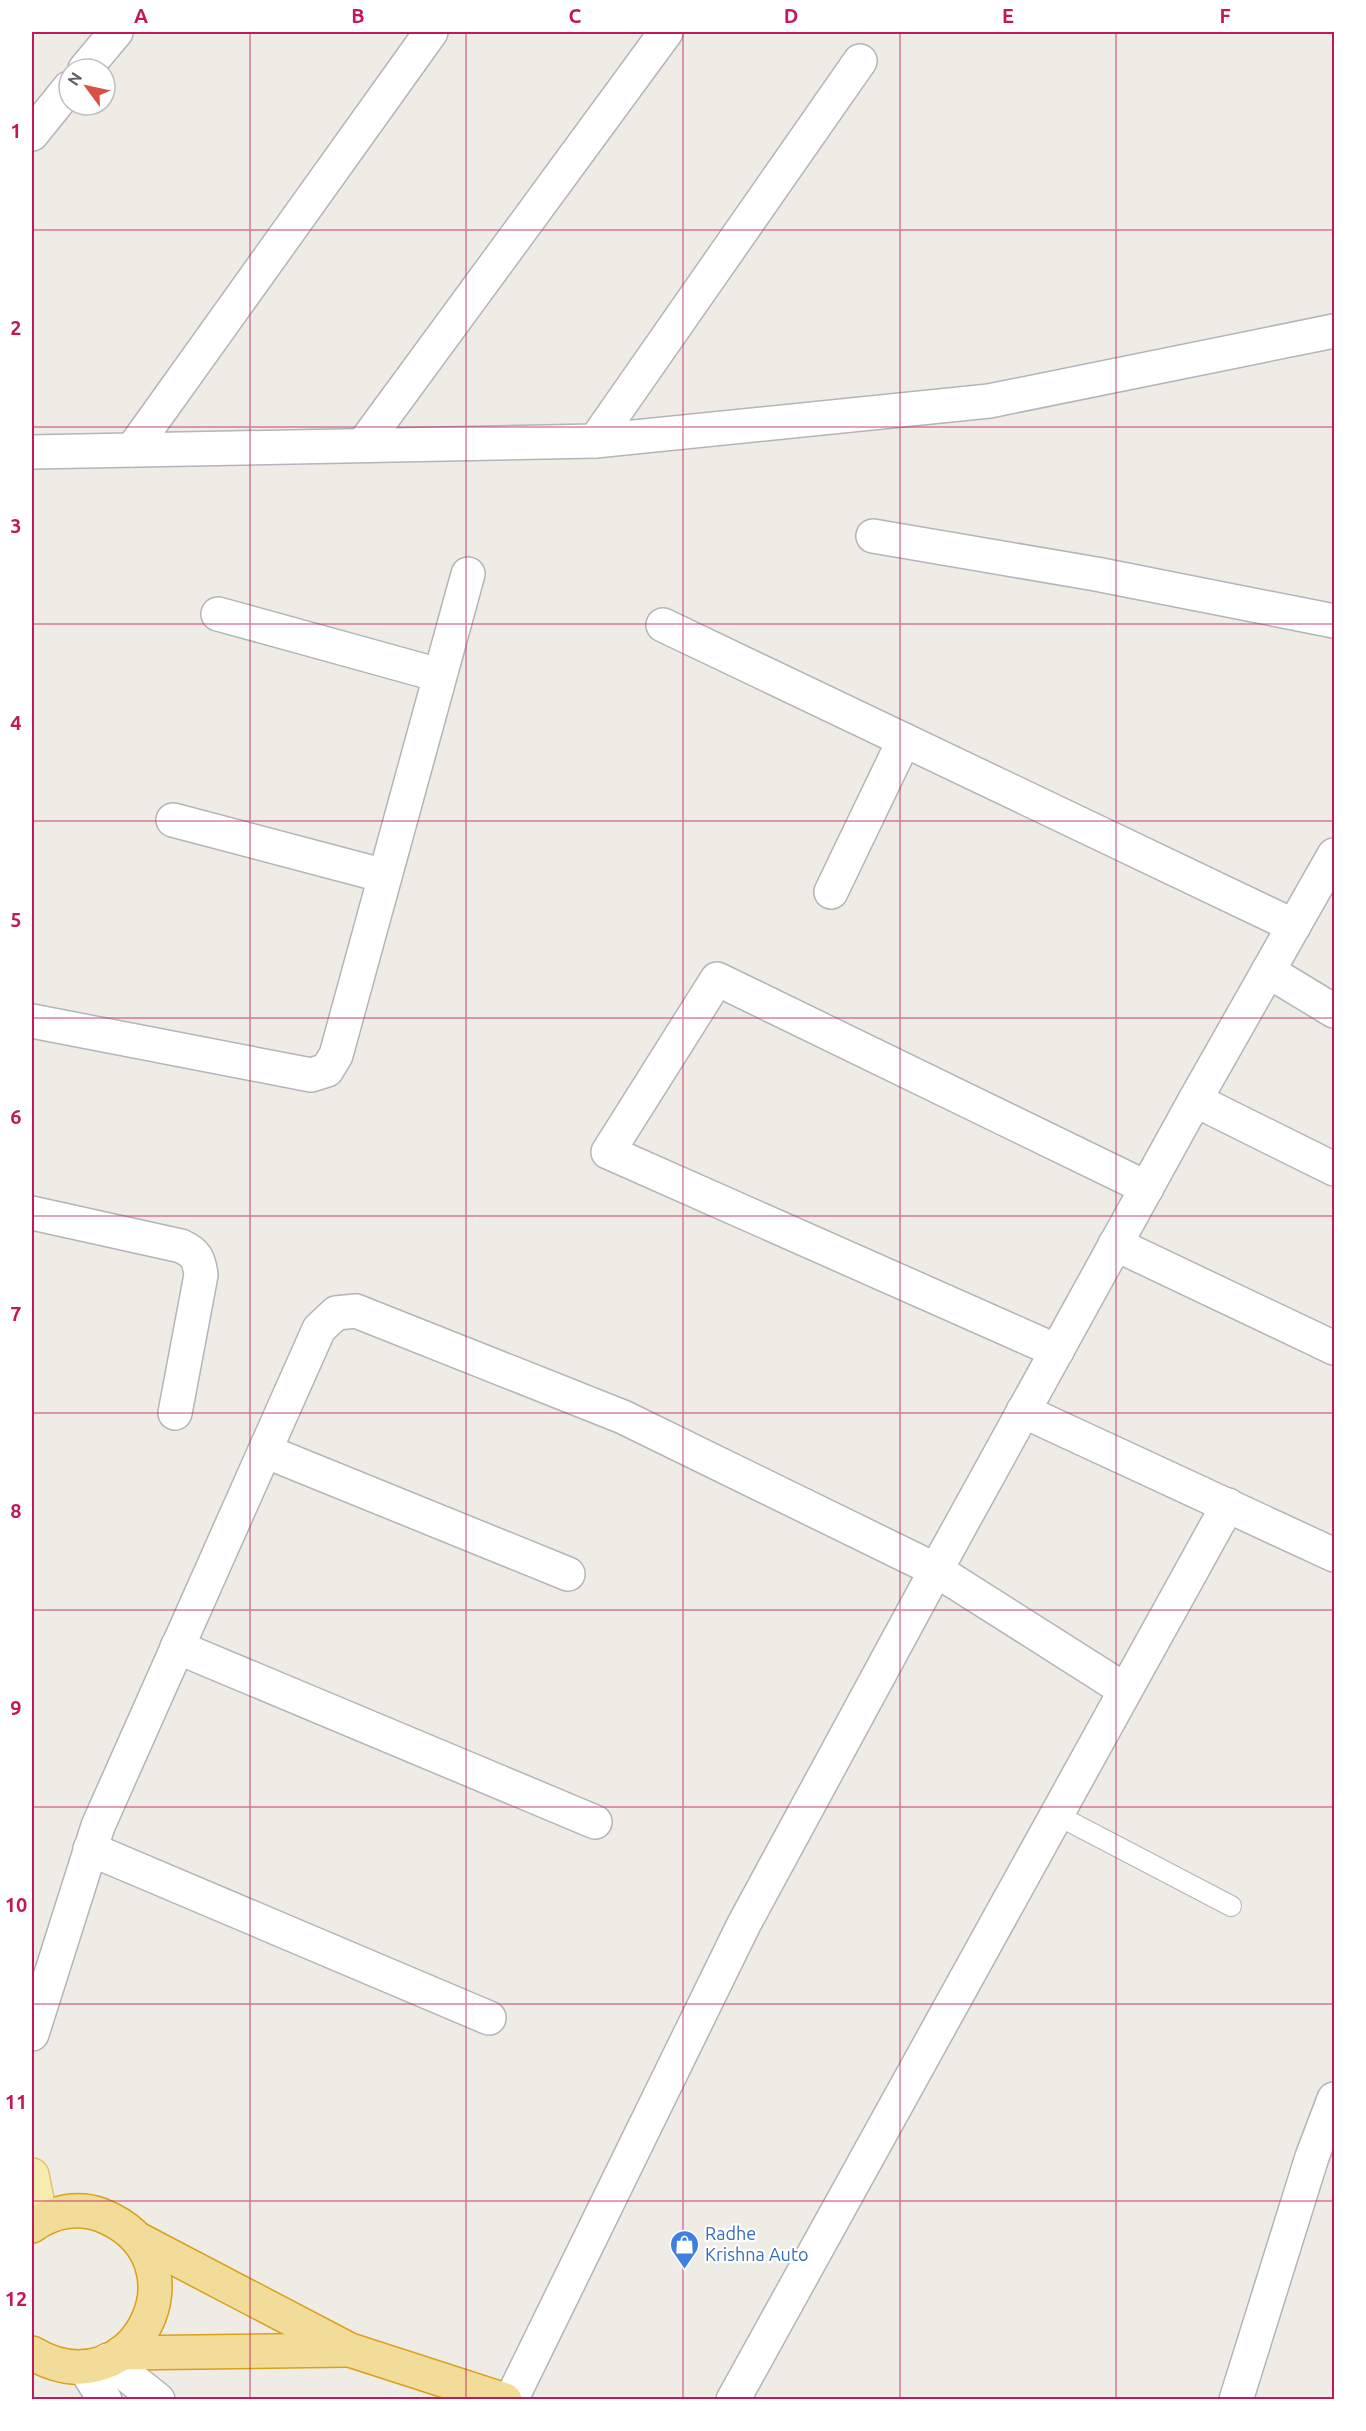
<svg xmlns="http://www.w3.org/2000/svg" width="1366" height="2431" font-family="Ubuntu,sans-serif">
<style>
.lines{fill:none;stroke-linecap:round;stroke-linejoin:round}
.lane-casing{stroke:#b2b5b9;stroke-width:22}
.street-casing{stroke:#b2b5b9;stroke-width:36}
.secondary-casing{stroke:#b2b4b8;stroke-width:36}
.primary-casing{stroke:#e2c36a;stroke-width:36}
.highway-casing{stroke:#daa119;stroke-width:36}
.lane{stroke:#fff;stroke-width:20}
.street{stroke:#fff;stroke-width:33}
.secondary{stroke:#fff;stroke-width:33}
.primary{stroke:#f6ecb2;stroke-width:33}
.highway{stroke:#f1dc99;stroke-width:33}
.grid{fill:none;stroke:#c2185b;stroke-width:1.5;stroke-opacity:0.55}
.labels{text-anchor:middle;stroke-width:4.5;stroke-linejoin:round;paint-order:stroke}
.shop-label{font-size:18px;fill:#366cbe;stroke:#fff;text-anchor:start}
.neatline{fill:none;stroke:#c2185b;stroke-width:2}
.grid-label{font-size:20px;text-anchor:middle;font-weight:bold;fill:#c2185b}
</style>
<rect width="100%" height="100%" fill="#eeece5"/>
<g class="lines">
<defs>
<path id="lane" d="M1057,1815L1231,1906"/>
<g id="street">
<path d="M85,69L116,32"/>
<path d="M32,134L69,88"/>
<path d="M595,441L860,61"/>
<path d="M363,445L666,32"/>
<path d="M132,450L431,32"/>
<path d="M32,452L595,441L989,401L1334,331"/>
<path d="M873,536L1096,574L1334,621"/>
<path d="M218,614L439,675"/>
<path d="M663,625L1294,926"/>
<path d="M173,820L385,876"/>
<path d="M831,892L904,740"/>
<path d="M1268,971L1334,1011"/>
<path d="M32,1021L311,1075L327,1070L336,1055L468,574"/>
<path d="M1195,1100L1334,1169"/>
<path d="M32,1213L181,1246C196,1253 199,1259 201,1275L175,1413"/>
<path d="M1115,1244L1334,1348"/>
<path d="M1057,1351L608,1152L717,979L1147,1188"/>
<path d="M1023,1411L1334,1555"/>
<path d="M265,1451L568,1574"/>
<path d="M177,1647L595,1822"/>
<path d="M1125,1690L936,1570L1195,1100L1334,855"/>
<path d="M90,1849L489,2018"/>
<path d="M32,2034L98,1826L319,1329L336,1313L356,1311L623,1417L936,1570L744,1924L511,2400"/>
<path d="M733,2400L1228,1505"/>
<path d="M1236,2400L1312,2157L1334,2099"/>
</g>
<g id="secondary">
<path d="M108,2360L158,2400"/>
<path d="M84,2367L105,2400"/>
</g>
<path id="primary" d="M32,2175L41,2219"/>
<g id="highway">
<path d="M32,2226C51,2212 78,2206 101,2215C211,2258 135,2414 32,2353"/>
<path d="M138,2239L350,2350L505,2400"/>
<path d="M121,2353L345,2350"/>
</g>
</defs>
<!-- lane casing -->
<use href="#lane" class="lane-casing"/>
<!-- street casing -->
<use href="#street" class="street-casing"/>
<!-- secondary casing -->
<use href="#secondary" class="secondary-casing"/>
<!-- primary casing -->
<use href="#primary" class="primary-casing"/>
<!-- highway casing -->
<use href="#highway" class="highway-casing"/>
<!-- lane -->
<use href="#lane" class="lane"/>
<!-- street -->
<use href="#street" class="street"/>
<!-- secondary -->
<use href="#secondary" class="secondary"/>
<!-- primary -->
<use href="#primary" class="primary"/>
<!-- highway -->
<use href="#highway" class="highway"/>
</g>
<!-- grid -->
<path class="grid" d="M250,32V2400M466,32V2400M683,32V2400M900,32V2400M1116,32V2400M32,230H1334M32,427H1334M32,624H1334M32,821H1334M32,1018H1334M32,1216H1334M32,1413H1334M32,1610H1334M32,1807H1334M32,2004H1334M32,2201H1334"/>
<!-- icons -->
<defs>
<symbol id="shop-pin" viewBox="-11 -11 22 30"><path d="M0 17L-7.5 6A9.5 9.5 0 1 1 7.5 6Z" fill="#3f7fe0" stroke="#fff"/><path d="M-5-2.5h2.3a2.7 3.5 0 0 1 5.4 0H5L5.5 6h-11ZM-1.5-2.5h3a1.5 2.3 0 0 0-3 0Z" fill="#fff"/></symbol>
</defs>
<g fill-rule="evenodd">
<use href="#shop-pin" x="668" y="2228" width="33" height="45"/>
</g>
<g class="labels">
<!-- shop labels -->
<g class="shop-label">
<text x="705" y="2240">Radhe<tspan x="705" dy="21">Krishna Auto</tspan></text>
</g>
</g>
<!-- border -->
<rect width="1366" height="2431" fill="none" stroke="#ffffff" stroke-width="66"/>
<!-- north arrow -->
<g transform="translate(87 87) rotate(303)"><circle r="28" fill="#ffffff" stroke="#bebfc1" stroke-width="1.5"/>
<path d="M0-4.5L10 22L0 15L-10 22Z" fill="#d65143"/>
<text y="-9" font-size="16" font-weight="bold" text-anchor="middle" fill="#5d6064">N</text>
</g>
<rect x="33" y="33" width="1300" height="2365" class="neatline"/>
<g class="grid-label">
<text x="141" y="23">A</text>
<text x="358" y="23">B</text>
<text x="575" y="23">C</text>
<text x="791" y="23">D</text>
<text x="1008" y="23">E</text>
<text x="1225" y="23">F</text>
<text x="16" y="138">1</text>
<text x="16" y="335">2</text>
<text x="16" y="533">3</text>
<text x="16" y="730">4</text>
<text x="16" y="927">5</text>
<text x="16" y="1124">6</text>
<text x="16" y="1321">7</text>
<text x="16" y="1518">8</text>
<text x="16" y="1715">9</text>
<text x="16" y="1912">10</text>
<text x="16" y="2109">11</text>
<text x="16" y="2306">12</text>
</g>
</svg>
